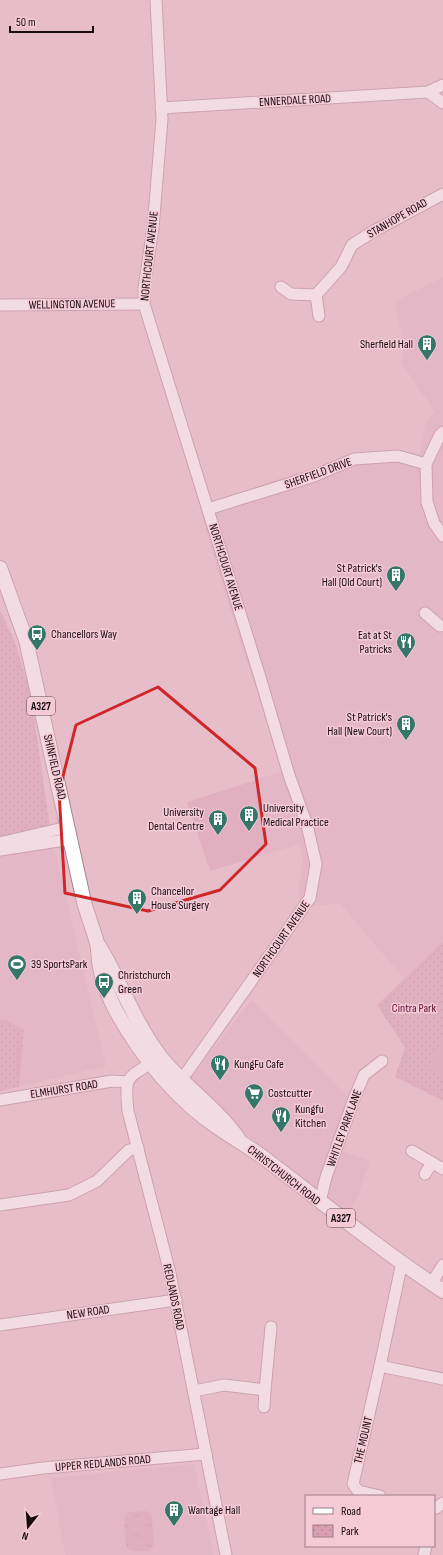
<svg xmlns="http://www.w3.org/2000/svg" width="443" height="1555" font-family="'Sofia Sans Condensed',sans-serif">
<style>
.built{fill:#e1afc0}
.grass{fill:url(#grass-tufts)}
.park{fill:url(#park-dots)}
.pitch{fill:#d89eb1}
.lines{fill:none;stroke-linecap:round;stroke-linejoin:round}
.minor-casing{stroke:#a9818e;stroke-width:13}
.major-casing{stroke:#a9818e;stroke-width:16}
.minor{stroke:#fff;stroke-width:11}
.major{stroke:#fff;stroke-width:14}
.marked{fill:none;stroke:#cd2727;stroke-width:3;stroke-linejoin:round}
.labels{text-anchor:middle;stroke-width:3;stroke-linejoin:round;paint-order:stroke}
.shield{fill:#f5cad7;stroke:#5b444c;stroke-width:1}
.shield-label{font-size:11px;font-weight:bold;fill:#190b10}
.street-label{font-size:12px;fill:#190b10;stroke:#f5cad7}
.poi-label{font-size:12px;fill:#190b10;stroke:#f5cad7;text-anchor:start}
.park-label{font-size:12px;fill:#610a36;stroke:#f5cad7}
</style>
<defs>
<pattern id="grass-tufts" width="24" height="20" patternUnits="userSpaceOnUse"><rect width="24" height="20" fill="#d89eb1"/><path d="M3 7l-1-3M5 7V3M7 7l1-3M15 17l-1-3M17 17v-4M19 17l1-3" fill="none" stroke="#b98797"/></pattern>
<pattern id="park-dots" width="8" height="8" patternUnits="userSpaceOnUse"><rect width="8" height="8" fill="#d89eb1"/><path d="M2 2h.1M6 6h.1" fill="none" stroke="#b98797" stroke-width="1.8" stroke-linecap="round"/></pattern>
</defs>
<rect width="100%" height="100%" fill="#e8bdca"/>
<!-- built -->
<g class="built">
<path d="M443,277V942L404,979L340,903L315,906L297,898L303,861L300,844L210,871L187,802L284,771L240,642L200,512L272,481L349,456L420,454L426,421L435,412L402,364L403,342L395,301Z"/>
<path d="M0,610L15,642L31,696L50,829L106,1066L0,1091Z"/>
<path d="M252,1000L347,1096L342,1151L370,1161L358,1196L346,1215L271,1157L189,1079Z"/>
<path d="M194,1464L214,1555H65L51,1478Z"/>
</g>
<!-- grass -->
<path class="grass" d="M147,1511L152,1517L154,1544L149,1551H132L126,1546L124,1519L128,1512Z"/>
<!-- park -->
<g class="park">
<path d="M0,610L15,642L31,696L50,828L0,841Z"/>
<path d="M443,942V1101L395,1077L405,1047L377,1005Z"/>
<path d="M0,1020H6L24,1030L19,1087L0,1091Z"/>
</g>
<!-- pitch -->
<path class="pitch" d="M443,1040V1075L429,1069Z"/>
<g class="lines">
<defs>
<g id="minor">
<path d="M156,0L162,119L153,228L144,288V304L259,674L289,775L307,825L316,864L310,898L187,1072L176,1084"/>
<path d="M428,92L443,103"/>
<path d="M161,108L428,92L443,85"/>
<path d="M281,287L291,294L316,295L341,267L352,245L374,231L443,194"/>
<path d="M316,295L319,316"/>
<path d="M0,305L144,304"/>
<path d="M443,432L440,435L426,464L427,502L434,523L443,536"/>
<path d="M208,509L314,476L354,459L398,456L426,464"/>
<path d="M425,613L440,626"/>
<path d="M0,843L68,827"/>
<path d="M0,850L71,839"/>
<path d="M156,1059C128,1080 124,1072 128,1111L170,1273L226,1555"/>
<path d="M0,1100L112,1081L128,1082"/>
<path d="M412,1151L443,1169"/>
<path d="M425,1174L432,1163"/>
<path d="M320,1202L326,1177L355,1096L364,1075L382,1061"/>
<path d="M0,1205L69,1195L97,1181L129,1150L138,1148"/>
<path d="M402,1262L380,1366L443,1379"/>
<path d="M431,1284L443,1265"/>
<path d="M0,1325L176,1300"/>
<path d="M265,1390L271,1327"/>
<path d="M194,1391L224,1385L265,1390L264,1407"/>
<path d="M0,1474L43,1468L206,1454"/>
<path d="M380,1496L358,1491L353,1484L380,1366"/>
<path d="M434,1508H436L443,1503"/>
<path d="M424,1555L426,1546"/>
</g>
<g id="major">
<path d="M0,568L26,640L84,902C88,916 93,929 97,943C99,950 98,959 100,967C102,981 109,997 115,1009C140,1055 176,1100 220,1129C236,1140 253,1149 268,1161C326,1205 382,1251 443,1291"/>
<path d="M99,946C121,982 134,1022 160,1056C183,1086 216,1107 238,1138"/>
</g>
</defs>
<!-- minor casing -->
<use href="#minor" class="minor-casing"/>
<!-- major casing -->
<use href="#major" class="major-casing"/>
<!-- minor -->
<use href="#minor" class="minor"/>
<!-- major -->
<use href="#major" class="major"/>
</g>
<!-- marked area -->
<path d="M0 0H443V1555H0ZM158,687L255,768L266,844L220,890L148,911L65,893L59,792L76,725Z" fill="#e8bdca" fill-opacity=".55" fill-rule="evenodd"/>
<path class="marked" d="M158,687L255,768L266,844L220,890L148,911L65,893L59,792L76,725Z"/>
<!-- icons -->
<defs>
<symbol id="building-pin" viewBox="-11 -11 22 30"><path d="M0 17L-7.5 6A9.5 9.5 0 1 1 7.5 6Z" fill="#347769" stroke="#f5cad7"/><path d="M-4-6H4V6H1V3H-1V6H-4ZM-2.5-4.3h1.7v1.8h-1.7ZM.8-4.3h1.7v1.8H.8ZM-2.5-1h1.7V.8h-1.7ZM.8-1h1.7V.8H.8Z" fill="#fff"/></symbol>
<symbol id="bus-pin" viewBox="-11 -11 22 30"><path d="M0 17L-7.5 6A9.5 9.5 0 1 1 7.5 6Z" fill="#347769" stroke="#f5cad7"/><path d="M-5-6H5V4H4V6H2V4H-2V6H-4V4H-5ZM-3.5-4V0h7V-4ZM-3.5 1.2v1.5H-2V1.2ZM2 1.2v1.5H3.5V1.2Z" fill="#fff"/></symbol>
<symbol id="restaurant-pin" viewBox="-11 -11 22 30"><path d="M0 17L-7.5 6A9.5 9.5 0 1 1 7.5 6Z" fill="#347769" stroke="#f5cad7"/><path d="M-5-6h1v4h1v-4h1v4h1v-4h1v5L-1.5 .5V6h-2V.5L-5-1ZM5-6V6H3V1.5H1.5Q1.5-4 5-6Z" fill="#fff"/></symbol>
<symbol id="stadium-pin" viewBox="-11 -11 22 30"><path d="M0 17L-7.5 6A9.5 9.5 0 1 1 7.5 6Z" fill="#347769" stroke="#f5cad7"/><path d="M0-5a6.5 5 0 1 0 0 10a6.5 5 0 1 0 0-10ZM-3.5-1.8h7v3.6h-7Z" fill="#fff"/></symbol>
<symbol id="supermarket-pin" viewBox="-11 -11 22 30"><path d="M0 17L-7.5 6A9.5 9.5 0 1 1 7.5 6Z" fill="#347769" stroke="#f5cad7"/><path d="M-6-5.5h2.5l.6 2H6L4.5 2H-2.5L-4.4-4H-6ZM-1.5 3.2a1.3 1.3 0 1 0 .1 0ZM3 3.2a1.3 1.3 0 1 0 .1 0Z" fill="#fff"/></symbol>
</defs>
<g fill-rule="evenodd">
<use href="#building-pin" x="416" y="333" width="22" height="30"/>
<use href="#building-pin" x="385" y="564" width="22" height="30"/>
<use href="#bus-pin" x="26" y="623" width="22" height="30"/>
<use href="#restaurant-pin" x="395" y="631" width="22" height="30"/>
<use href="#building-pin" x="395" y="713" width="22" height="30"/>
<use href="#building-pin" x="238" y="804" width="22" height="30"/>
<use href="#building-pin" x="207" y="808" width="22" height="30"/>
<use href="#building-pin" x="126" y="887" width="22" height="30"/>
<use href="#stadium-pin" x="6" y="953" width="22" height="30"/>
<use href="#bus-pin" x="93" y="971" width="22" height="30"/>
<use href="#restaurant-pin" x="209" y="1053" width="22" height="30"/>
<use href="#supermarket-pin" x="243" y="1082" width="22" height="30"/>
<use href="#restaurant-pin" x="270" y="1105" width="22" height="30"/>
<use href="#building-pin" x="163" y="1499" width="22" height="30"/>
</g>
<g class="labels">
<!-- shield labels -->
<g class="shield">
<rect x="27" y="697" width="28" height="18" rx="3"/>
<rect x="327" y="1209" width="28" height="18" rx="3"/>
</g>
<g class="shield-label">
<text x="41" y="710">A327</text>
<text x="341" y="1222">A327</text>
</g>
<!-- street labels -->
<g class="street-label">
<text transform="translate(295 100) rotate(-3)" y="4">ENNERDALE ROAD</text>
<text transform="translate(397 218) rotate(-30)" y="4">STANHOPE ROAD</text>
<text transform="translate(149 256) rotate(-84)" y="4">NORTHCOURT AVENUE</text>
<text transform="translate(72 304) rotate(-1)" y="4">WELLINGTON AVENUE</text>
<text transform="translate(318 473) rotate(-20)" y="4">SHERFIELD DRIVE</text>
<text transform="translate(226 567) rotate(73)" y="4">NORTHCOURT AVENUE</text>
<text transform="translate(55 767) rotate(77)" y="4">SHINFIELD ROAD</text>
<text transform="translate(281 939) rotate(-55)" y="4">NORTHCOURT AVENUE</text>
<text transform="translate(64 1089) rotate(-9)" y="4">ELMHURST ROAD</text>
<text transform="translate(344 1128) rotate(-70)" y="4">WHITLEY PARK LANE</text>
<text transform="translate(284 1175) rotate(38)" y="4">CHRISTCHURCH ROAD</text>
<text transform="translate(174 1297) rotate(78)" y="4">REDLANDS ROAD</text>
<text transform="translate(88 1312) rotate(-8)" y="4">NEW ROAD</text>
<text transform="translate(363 1440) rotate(-77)" y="4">THE MOUNT</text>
<text transform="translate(103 1463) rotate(-5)" y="4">UPPER REDLANDS ROAD</text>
</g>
<!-- poi labels -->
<g class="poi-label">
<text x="413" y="348" text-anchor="end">Sherfield Hall</text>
<text x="382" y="572" text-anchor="end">St Patrick's<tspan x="382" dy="14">Hall (Old Court)</tspan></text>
<text x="51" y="638">Chancellors Way</text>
<text x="392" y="639" text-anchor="end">Eat at St<tspan x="392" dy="14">Patricks</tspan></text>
<text x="392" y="721" text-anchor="end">St Patrick's<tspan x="392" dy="14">Hall (New Court)</tspan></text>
<text x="263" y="812">University<tspan x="263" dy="14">Medical Practice</tspan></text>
<text x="204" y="816" text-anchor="end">University<tspan x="204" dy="14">Dental Centre</tspan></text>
<text x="151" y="895">Chancellor<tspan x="151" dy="14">House Surgery</tspan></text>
<text x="31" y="968">39 SportsPark</text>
<text x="118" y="979">Christchurch<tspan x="118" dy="14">Green</tspan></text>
<text x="234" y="1068">KungFu Cafe</text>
<text x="268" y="1097">Costcutter</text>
<text x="295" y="1113">Kungfu<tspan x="295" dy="14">Kitchen</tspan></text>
<text x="188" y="1514">Wantage Hall</text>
</g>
<!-- park labels -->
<g class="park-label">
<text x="414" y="1012">Cintra Park</text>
</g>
</g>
<!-- legend -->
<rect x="305" y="1495" width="130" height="52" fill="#f5cad7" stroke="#9d7e87"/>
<rect x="313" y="1508" width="20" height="6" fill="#ffffff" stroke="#9d7e87"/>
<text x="341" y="1515" font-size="12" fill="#190b10">Road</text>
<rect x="313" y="1525" width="20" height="12" fill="url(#park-dots)" stroke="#9d7e87"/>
<text x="341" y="1535" font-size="12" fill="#190b10">Park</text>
<!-- north arrow -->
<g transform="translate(28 1527) rotate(197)" stroke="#f5cad7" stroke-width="3" paint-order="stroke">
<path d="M0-3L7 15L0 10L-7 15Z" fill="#190b10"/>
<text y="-6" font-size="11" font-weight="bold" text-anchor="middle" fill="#190b10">N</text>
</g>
<!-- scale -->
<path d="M10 26v6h83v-6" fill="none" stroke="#190b10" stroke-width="2"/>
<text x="16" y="26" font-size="12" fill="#190b10" stroke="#f5cad7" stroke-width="3" paint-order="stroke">50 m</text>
</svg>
